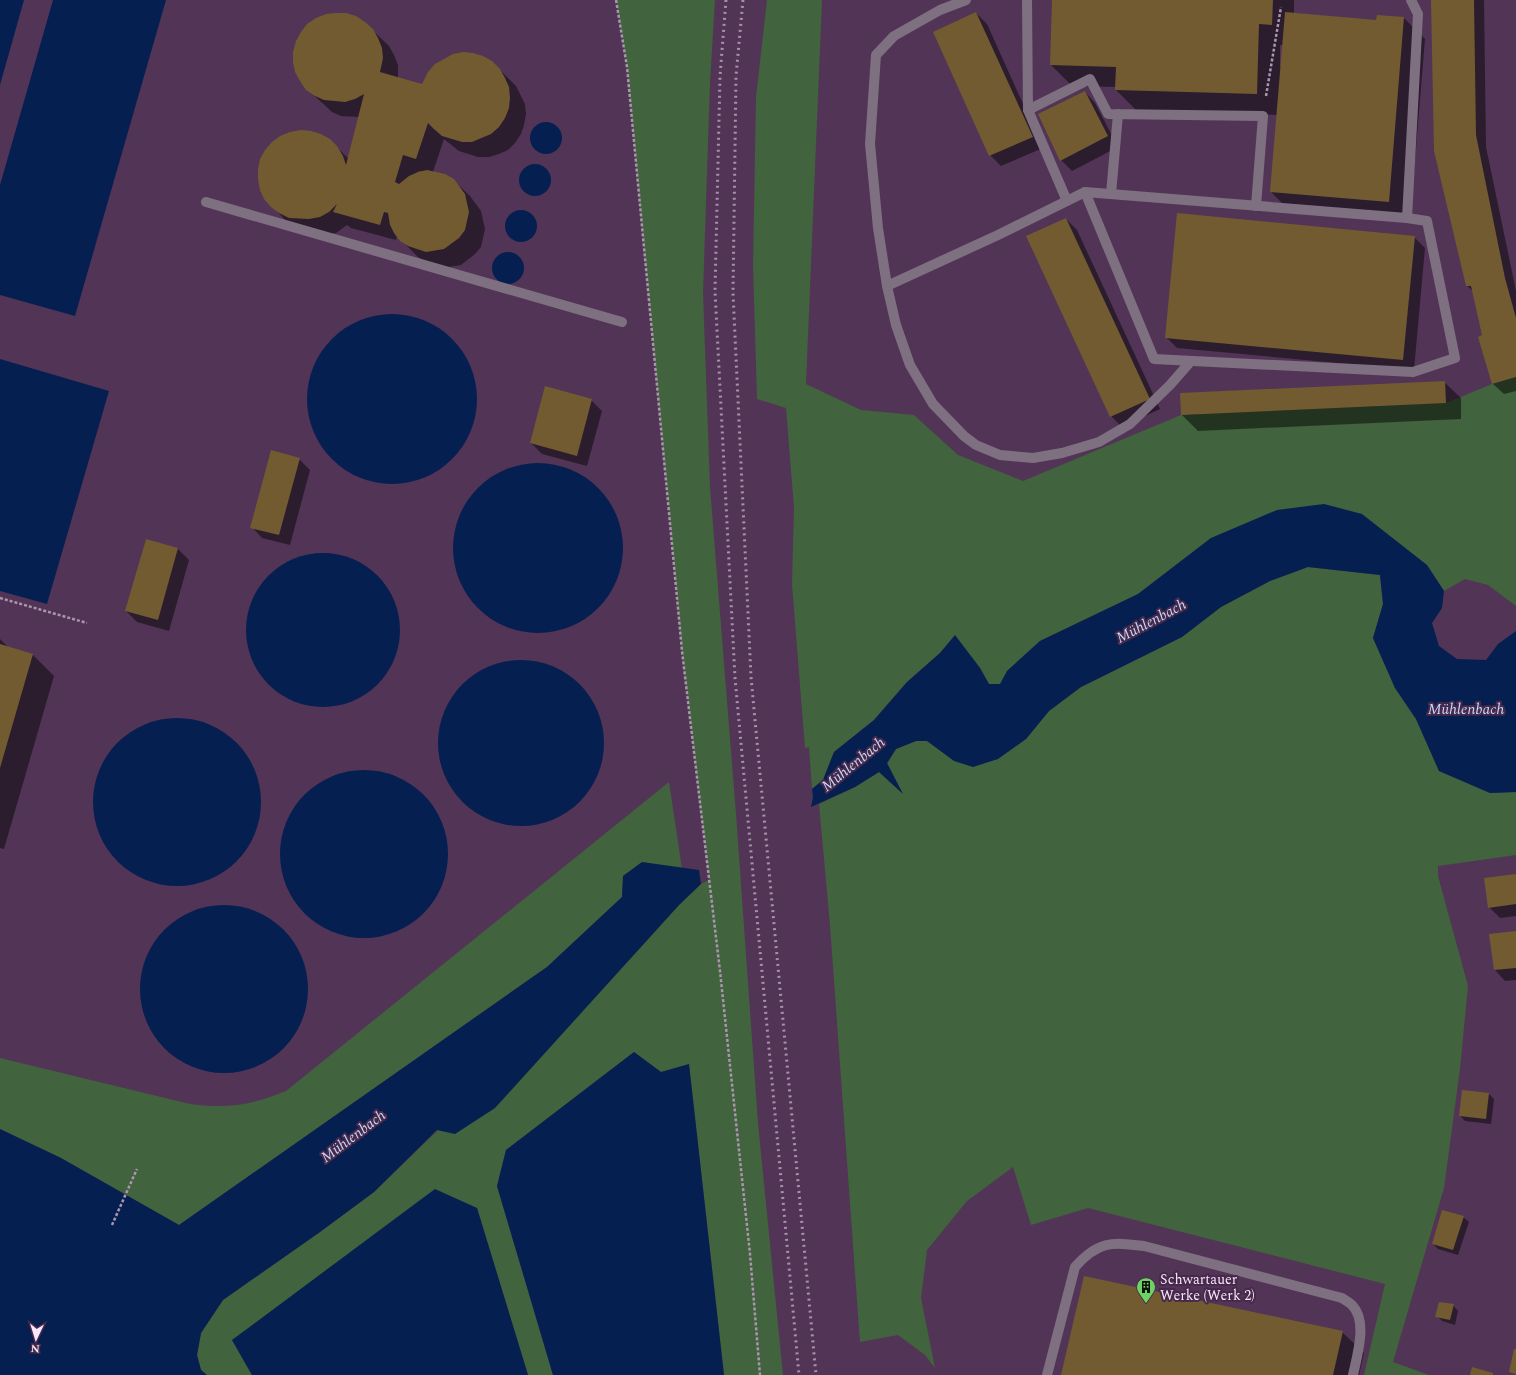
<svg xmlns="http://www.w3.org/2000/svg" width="1516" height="1375" font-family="Spectral,serif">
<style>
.green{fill:#41633d}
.water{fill:#061f51}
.shadow{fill:#0007;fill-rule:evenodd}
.building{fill:#725b30}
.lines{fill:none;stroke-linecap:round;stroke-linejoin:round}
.path{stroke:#ac95af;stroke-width:2.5;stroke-dasharray:3 2;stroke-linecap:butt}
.lane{stroke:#7e7080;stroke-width:10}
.rail{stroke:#a891ab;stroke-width:3;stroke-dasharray:2 4;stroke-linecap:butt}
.labels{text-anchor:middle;stroke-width:4;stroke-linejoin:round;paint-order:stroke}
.poi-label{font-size:14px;fill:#f8e6fa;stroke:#472a4b;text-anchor:start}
.water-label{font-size:15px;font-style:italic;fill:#c6d9fb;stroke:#472a4b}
</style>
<rect width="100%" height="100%" fill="#523556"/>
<!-- green -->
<g class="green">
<path d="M616,0H715L710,82L703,293L710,487L736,814L758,1123L783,1375H724L689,1065L661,1072L634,1052L506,1150L497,1186L553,1375H528L477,1208L232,1340L252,1375H207L201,1370L197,1355L201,1333L223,1300L320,1232L374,1192L438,1130L680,904L701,884L709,880L682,651L627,67Z"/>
<path d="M767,0H822L806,384L861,410L914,415L958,455L1023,481L1181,415L1446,403L1492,384L1516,377V606L1488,585L1465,579L1444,591L1427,565L1211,538L1138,594L1040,641L1007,671L1001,684H989L980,668L955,636L940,653L907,682L874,720L834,752L823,780L812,789L809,747L805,748L792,584L794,508L786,408L757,399L753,267L756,97Z"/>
<path d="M1308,567L1380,575L1383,604L1373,638L1395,688L1416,719L1439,771L1490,793L1516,792V855L1438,866V876L1468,986L1460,1069L1444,1188L1393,1362L1429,1375H1364L1385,1284L1088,1208L1031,1225L1013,1167L967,1201L927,1250L921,1298L935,1368L925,1355L898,1335L860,1342L830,925L819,804L855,787L879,772L902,793L887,764L896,749L916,741H927L940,749L1026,739L1049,711L1081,687L1182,637L1221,607L1270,581Z"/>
<path d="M669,782L682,869L641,863L623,876L622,897L547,967L179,1225L61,1158L0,1129V1058L190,1104C228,1109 251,1105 286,1091Z"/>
</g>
<!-- water -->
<g class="water">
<path d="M0,0H24L0,85Z"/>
<path d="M53,0H166L75,316L0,295V185Z"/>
<circle cx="546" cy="138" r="16"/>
<circle cx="535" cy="180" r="16"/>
<circle cx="521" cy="226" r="16"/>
<circle cx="508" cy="268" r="16"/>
<circle cx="392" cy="399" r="85"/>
<path d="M0,359L109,391L47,604L0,591Z"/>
<circle cx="538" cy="548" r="85"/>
<path d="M1324,504L1362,514L1427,565L1444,591L1442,608L1432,623L1439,646L1457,659L1486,660L1498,644L1516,631V792L1490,793L1439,771L1416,719L1395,688L1373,638L1383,604L1380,575L1308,567L1270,581L1221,607L1182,637L1081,687L1049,711L1026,739L998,759L973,767L954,761L927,741H916L896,749L887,763L903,794L879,772L855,787L811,807L813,797L812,789L823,780L834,752L874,720L907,682L940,653L955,635L980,668L989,684H1000L1007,671L1040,641L1138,594L1211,538L1277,510Z"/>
<circle cx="323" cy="630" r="77"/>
<circle cx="521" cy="743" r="83"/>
<circle cx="177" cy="802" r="84"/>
<circle cx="364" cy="854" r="84"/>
<path d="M642,862L699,870L701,884L680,904L495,1108L455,1134L437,1130L374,1192L320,1232L223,1300L201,1333L197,1355L201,1370L207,1375H0V1129L61,1158L179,1225L547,967L622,897L623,876Z"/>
<circle cx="224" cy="989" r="84"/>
<path d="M634,1052L661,1072L689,1064L724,1375H553L497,1186L506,1150Z"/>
<path d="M435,1189L477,1208L528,1375H252L232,1340Z"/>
</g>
<!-- shadow -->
<g class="shadow">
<path d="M1053,0H1294V13L1377,21L1378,16L1404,18L1425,39L1410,222L1292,213L1271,192L1277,115L1137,111L1116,90V87L1072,86L1051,65ZM1280,45H1283L1281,67H1280Z"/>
<path d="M1432,0H1484L1486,147L1516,291V391L1504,394L1493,384L1474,292L1466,285Z"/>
<path d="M976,13L987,24L1043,148L1001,166L990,155Z"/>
<path d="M365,23L389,46L394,55L398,65V78L423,85L499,69L516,86L525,104L526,114L524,125L521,134L515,143L508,150L499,154L489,157H478L459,151L444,139L433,172L453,180L470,196L481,211L485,229L481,247L475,254L461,265L442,268L433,266L418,257L401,240L397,234L396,240L351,228L347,225L336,233L326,235L288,223L272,206L329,140L349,159L359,117L341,116L332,112L307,89ZM419,171L424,172L418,174Z"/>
<path d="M1085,92L1095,103L1118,147L1072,171L1061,160Z"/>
<path d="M1066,219L1077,230L1160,409L1122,427L1111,416Z"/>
<path d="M1414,237L1425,248L1414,370L1177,348L1166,337Z"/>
<path d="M1444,382L1461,398V419L1198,431L1182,415Z"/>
<path d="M591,400L602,411L587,466L542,454L531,443Z"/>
<path d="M299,459L310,470L290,545L262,538L252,527Z"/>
<path d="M146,540L178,549L189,560L169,631L137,622L126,611Z"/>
<path d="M0,639L9,648L33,655L54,676L4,849L0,848Z"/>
<path d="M1516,875V916L1500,918L1489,907Z"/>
<path d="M1516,932V980L1505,981L1495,970L1491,935Z"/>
<path d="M1489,1094L1494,1099L1491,1124L1465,1121L1460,1116Z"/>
<path d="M1463,1217L1469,1222L1458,1255L1438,1249L1433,1244Z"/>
<path d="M1453,1305L1458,1311L1455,1325L1442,1321L1437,1316Z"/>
<path d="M1342,1332L1364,1353L1359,1375H1062Z"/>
</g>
<!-- building -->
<g class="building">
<path d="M1052,0H1273L1272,25L1259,24L1257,94L1115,90L1116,67L1050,65Z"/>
<path d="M1431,0H1474L1476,135L1505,278L1516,318V377L1492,384L1478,337L1482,335L1471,286H1466L1434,151Z"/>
<path d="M976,12L1033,137L989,156L933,32Z"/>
<path d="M1285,12L1376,20L1377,15L1404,17L1389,202L1270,192Z"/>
<path d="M336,13H346L356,16L365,22L373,29L378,38L382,48L383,58L380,72L422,84L428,72L435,64L453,54L463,52L473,53L483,56L492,61L500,69L505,78L509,87L510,98L509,108L505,118L499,127L491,134L472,142H462L442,136L434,129L428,123L416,159L403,155L395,182L399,184L409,176L418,172L427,170L445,174L454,179L465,194L469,212L465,230L459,238L444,249L426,252L408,246L400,241L394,233L390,225L388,213L384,212L380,225L333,212L337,204L329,212L320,217L309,219L289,218L279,213L271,207L264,199L260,190L258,179V169L260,159L265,150L272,142L280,136L290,132L301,130L311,131L321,134L330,139L337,146L343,156L346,165L364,94L355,99L345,102L324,100L315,96L306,90L300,81L295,72L293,62V52L296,41L301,32L307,24L316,18L326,14Z"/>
<path d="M1085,91L1108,136L1060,161L1038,114Z"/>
<path d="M1177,213L1415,236L1403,360L1165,338Z"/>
<path d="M1066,218L1150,399L1110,417L1026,236Z"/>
<path d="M1445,381L1446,403L1181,415L1180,393Z"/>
<path d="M545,386L592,399L577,456L530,443Z"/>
<path d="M271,450L300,458L279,535L250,528Z"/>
<path d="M146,539L178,548L158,620L125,611Z"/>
<path d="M0,644L33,654L0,768Z"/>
<path d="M1516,874V904L1488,908L1484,878Z"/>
<path d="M1516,931V968L1494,970L1489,934Z"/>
<path d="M1462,1090L1489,1093L1486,1119L1459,1116Z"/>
<path d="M1442,1210L1464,1216L1453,1250L1432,1244Z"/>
<path d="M1084,1276L1343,1331L1333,1375H1061Z"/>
<path d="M1439,1302L1454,1304L1450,1320L1435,1317Z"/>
<path d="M1514,1349H1516V1374L1509,1372Z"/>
<path d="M1472,1367L1493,1373V1375H1470Z"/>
</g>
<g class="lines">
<!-- path -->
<g class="path">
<path d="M616,0L627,67L682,651L720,971L750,1254L760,1375"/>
<path d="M1266,96L1281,7"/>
<path d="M0,598L87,623"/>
<path d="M112,1225L137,1169"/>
</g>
<!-- lane -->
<g class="lane">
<path d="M966,0L940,10L894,36L876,55L870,144L878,228L887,286L896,325L910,365L933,404L964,436L976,445L1000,455L1033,458L1062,453L1099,442L1130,424L1170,385L1191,361"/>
<path d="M1027,0L1028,110"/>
<path d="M1085,192L1407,218L1427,221L1455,358L1413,372L1154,359Z"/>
<path d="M1111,194L1118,114"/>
<path d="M1067,201L1028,110L1090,79L1108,114L1263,116L1256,206"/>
<path d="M206,202L622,322"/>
<path d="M1407,218L1418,14L1411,0"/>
<path d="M887,286L998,235L1085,192"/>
<path d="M1047,1375L1075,1267C1098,1241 1111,1242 1144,1246L1342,1298C1345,1300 1349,1302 1352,1305C1368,1321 1357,1356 1353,1375"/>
</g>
<!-- rail -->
<g class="rail">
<path d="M726,0L720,76L715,291L735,678L799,1375"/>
<path d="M743,0L736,76L733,293L751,677L816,1375"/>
</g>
</g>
<!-- icons -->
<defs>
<symbol id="building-pin" viewBox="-11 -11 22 30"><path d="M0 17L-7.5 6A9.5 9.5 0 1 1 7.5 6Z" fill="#6cd362" stroke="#472a4b"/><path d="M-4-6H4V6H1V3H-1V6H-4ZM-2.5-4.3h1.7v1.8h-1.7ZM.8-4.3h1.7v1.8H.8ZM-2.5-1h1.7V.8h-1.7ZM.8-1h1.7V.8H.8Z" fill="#111"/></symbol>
</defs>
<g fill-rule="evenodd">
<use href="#building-pin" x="1135" y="1276" width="22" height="30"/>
</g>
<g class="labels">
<!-- poi labels -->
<g class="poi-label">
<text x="1160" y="1284">Schwartauer<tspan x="1160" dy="16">Werke (Werk 2)</tspan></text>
</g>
<!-- water labels -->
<g class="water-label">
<text transform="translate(1151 621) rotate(-28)" y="5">Mühlenbach</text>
<text x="1466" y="714">Mühlenbach</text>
<text transform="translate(853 764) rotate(-39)" y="5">Mühlenbach</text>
<text transform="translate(353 1136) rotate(-37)" y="5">Mühlenbach</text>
</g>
</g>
<!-- north arrow -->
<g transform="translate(36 1339) rotate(184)" stroke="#472a4b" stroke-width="3" paint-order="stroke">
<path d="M0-3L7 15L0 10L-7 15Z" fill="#f8e6fa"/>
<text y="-6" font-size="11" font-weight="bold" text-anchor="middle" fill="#f8e6fa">N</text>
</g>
</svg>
